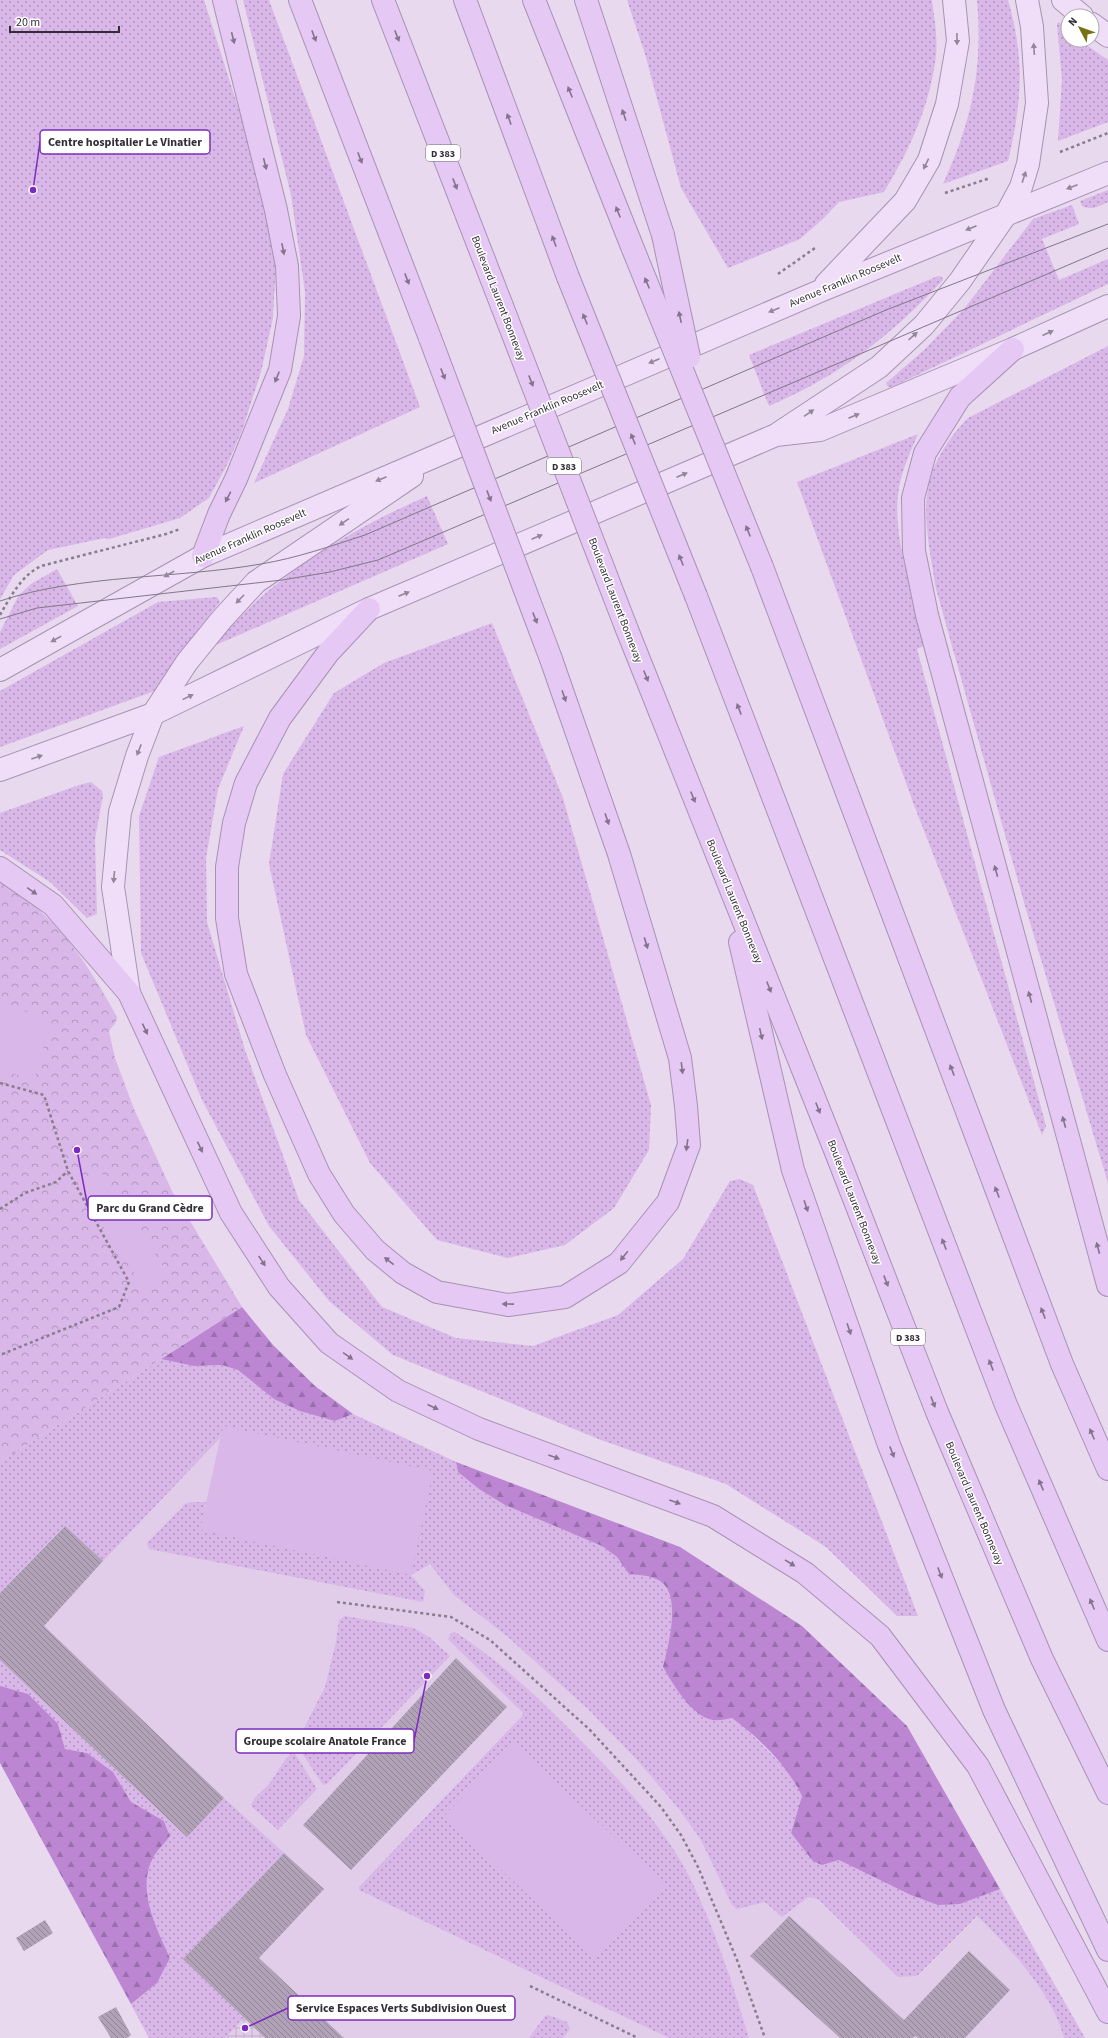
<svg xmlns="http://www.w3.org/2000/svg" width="1108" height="2038" font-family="'Source Sans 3',sans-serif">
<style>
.built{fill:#e1cdea}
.industrial{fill:url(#industrial-grid)}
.grass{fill:url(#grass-dots)}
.forest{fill:url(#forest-firs)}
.park{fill:url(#park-crowns)}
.pitch{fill:#d9b7e8}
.building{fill:url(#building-back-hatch)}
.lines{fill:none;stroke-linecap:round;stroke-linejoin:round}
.major-casing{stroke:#a792b2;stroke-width:24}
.highway-casing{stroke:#a792b2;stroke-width:24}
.path{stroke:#877d8c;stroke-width:2.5;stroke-dasharray:3 3;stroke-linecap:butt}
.major{stroke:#f0def8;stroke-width:22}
.highway{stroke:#e6c8f4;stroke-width:22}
.tram{stroke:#817886;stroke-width:1}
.highway-bridge-casing{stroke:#a792b2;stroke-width:24;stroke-linecap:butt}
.highway-bridge{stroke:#e6c8f4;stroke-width:22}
.oneway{fill:#84738c}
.oneway2{fill:#928697}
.labels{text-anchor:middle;stroke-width:3;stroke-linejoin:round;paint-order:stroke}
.shield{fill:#fff;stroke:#706d72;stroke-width:1}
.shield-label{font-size:10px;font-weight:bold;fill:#332e36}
.street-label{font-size:11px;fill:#332e36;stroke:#fff}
.leader{fill:none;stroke:#7b2cbf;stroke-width:1.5}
.callout-dot{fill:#7b2cbf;stroke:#fff;stroke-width:1.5}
.callout{fill:#fff;stroke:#7b2cbf;stroke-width:1.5}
.callout-label{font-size:12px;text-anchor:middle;font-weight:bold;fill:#332e36}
</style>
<defs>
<pattern id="industrial-grid" width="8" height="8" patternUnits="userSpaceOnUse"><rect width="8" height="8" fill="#e1cdea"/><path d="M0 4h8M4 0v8" fill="none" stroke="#c2b0c9"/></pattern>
<pattern id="grass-dots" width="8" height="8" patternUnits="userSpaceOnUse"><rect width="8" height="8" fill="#d9b7e8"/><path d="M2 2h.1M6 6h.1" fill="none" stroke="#b195bd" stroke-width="1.8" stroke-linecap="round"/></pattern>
<pattern id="forest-firs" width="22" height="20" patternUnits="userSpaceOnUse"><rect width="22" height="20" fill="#bc86d3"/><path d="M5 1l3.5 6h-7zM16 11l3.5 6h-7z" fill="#996eac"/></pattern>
<pattern id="park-crowns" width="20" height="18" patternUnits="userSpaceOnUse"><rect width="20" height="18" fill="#d9b7e8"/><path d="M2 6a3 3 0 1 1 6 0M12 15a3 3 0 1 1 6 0" fill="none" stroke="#b195bd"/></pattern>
<pattern id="building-back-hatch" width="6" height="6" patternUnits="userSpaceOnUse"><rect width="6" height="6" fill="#b1a2b8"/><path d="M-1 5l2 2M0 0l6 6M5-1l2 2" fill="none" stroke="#918496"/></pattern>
</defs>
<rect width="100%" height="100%" fill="#e8d9ef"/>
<!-- built -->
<path class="built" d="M242,1307L273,1345L315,1386L353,1414L456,1462L680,1547L802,1626L907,1726L1085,2038H265L244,2018L225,2038H149L0,1763V1462Z"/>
<!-- industrial -->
<path class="industrial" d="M244,2018L265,2038H225Z"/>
<!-- grass -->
<g class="grass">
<path d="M0,0H204L260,177L276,262L273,318L261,372L243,428L228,463L209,498L180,518L109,539L105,538L48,550L14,575L0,599Z"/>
<path d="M243,0H269L420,407L254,483L288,409L304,356L305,292L291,195Z"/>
<path d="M627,0H932C934,18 938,37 936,55C930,106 910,149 884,192L839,202L823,219L800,239L728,268L681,188L645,54Z"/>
<path d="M977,0H1008C1025,59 1022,102 1008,161L943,184C972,120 983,70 977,0Z"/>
<path d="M1059,22L1068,31V40H1079L1108,60V122L1058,141L1062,79L1057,24Z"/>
<path d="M1108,190V202C1099,206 1092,211 1082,206L1080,201Z"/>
<path d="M1072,205L1079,224L1042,239L1059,280L1108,259V284L892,387H888L886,383L924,350L964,309L1033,219Z"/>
<path d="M938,276L942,277L943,280C889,337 841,375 769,406L749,355Z"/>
<path d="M1108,346V1183L1025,906L936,589C924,517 913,475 968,418Z"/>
<path d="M918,434C910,453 900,474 898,495C893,541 914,596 926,641L924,646L917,649L1046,1126L1042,1135L914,805L797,482Z"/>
<path d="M427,496L448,544L216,645C218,636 230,626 237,620C291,565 357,527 427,496Z"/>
<path d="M57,569L78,606L0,649V632L19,595L31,584Z"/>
<path d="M217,597L220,602L183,649L157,688L152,692L0,747V691L158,602Z"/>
<path d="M492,623L563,798L651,1105L649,1150L614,1208L565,1245L508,1258L437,1240L370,1163L306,1035L269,864L283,774L334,693L384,663Z"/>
<path d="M244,726L218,789L206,858L207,922L245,1050L299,1200L382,1307L456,1338L533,1346L618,1315L683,1259L730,1181L740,1179L753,1185L918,1616H897L826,1547L726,1484L601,1440L393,1355L329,1301L269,1226L202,1100L141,953L139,816L159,757Z"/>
<path d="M91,782L102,791L103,795L95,839L97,914L87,918L50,882L0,850V813L79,785Z"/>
<path d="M161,1359L194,1366L222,1365L238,1370L274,1399L335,1421L353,1414L456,1462L458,1472L479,1489L505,1505L602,1546L617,1557L629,1574C638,1575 648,1575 656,1579C684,1589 668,1647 663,1668L712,1720L732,1718L742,1725L792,1775L802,1796L791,1833L822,1865L839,1860L960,1904L1000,1889L1085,2038H1064C1052,1992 1010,1948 977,1916L917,1976L898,1977L818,1899L808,1897L782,1917L765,1902L737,1909L732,1905L701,1840L679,1809L637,1760L589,1710L507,1636L454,1595L430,1564L411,1575L425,1591L423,1602L149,1549L147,1543L185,1504L192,1502H206L201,1530L223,1427L220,1438L103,1561L64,1526L0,1593V1462Z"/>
<path d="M345,1616L414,1628L429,1637L450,1656L327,1784L323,1785L296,1744L325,1687L336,1642L339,1620Z"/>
<path d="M455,1632C500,1661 541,1700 578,1738C621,1781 665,1827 692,1882C716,1932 733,1985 749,2038H669L359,1890V1887L522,1716L523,1713L448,1639L451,1633Z"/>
<path d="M0,1660L187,1837L224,1798L284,1853L183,1959L244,2018L225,2038H149L131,2004L157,1983L170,1958C157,1929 136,1890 153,1858C157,1850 165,1843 170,1836L165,1821L130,1802L113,1772L87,1753L65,1749L58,1724L0,1686Z"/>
<path d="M294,1752L317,1789L278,1830L251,1806C253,1798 259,1794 264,1789C276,1779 282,1758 294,1752Z"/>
<path d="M548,2015L567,2022L570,2029L563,2038H529L545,2016Z"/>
</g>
<!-- forest -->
<g class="forest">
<path d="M242,1307L273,1345L315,1386L353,1414L335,1421L300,1411L274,1399L238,1370L222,1365L194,1366L161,1359Z"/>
<path d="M456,1462L680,1547L802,1626L907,1726L1000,1889L960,1904L938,1905L911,1895L839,1860L822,1865L813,1861L791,1833L802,1796C787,1765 759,1738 732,1718C726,1719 719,1721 713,1720C692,1717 673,1684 663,1667C668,1647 684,1589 656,1579C648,1575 638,1575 629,1574L617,1557L602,1546L505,1505L479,1489L458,1472Z"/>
<path d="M0,1686L28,1694L58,1724L65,1749L87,1753L113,1772L131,1802L164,1821L170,1836C165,1843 157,1850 153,1858C136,1890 157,1929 170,1958L157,1983L131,2004L0,1763Z"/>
</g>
<!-- park -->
<path class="park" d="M0,882C56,914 87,962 117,1017L116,1022L109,1031L115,1058L134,1109L172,1191L242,1307L0,1462Z"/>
<!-- pitch -->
<g class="pitch">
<path d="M0,1004L52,1019L34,1080L0,1070Z"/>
<path d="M103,1174L169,1275L145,1290L80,1190Z"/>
<path d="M223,1426L433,1471L411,1575L200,1530Z"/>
<path d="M514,1742L664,1885L595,1958L444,1816Z"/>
</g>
<!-- building -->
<g class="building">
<path d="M65,1526L103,1561L44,1626L224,1798L187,1837L0,1660V1593Z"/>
<path d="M456,1658L507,1707L351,1870L303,1825Z"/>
<path d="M284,1853L324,1889L259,1958L344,2038H265L183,1959Z"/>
<path d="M789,1916L904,2020L969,1951L1010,1990L965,2038H918L915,2036L913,2038H840L750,1956Z"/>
<path d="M45,1920L53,1933L24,1951L16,1938Z"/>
<path d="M116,2007L131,2035L127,2038H111L98,2017Z"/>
</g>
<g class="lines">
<defs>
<g id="major">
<path d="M1063,0L1082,16"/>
<path d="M1092,24L1108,36"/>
<path d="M826,284L905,201L929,160L947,104L958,41L954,0"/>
<path d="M779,433L879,367L924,325L960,281L1007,213L1021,187L1028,164L1037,103L1032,27L1027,0"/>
<path d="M0,670L203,556L820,291L1108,173"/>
<path d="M0,770L153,714L369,609L776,435L820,430L1013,349L1108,306"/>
<path d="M129,993L113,887L120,812L137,756L153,714L187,662L222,619L256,582L412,476"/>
</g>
<g id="highway">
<path d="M300,0L430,338"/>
<path d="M383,0L502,306"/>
<path d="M465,0L568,277"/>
<path d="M534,0L633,249"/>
<path d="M586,0L663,235"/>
<path d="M1013,349L960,397L925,453L913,498L914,551L927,615L1108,1285"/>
<path d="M203,556L219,514L236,479L280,370L289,316L287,266L276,210L224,0"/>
<path d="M762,567L1062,1364L1108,1469"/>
<path d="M696,596L1006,1405L1108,1640"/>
<path d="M369,609L328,653L280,718L246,783L234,823L227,867V918L236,974L275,1075L319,1174L344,1214L375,1250L403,1273L437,1292L508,1305L565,1297L619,1263L668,1202L689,1145L686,1106L680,1058L619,854L551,659"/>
<path d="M626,627L837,1155L937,1412L1042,1659L1108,1793"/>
<path d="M0,868L53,905L129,993L231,1213L279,1287L329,1343L398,1391L479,1429L713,1516L805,1573L880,1636L978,1766L1108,2012"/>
<path d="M740,942L793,1170L889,1445L994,1710L1108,1950"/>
</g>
</defs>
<!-- major casing -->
<use href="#major" class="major-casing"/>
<!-- highway casing -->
<use href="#highway" class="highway-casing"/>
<!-- path -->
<g class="path">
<path d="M1060,152L1108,133"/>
<path d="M945,193L990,178"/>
<path d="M778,274L815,248"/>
<path d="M0,615C11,596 21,576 41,566L166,534L180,529"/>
<path d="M0,1083L44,1095L68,1171L129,1282L119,1307L0,1355"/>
<path d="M0,1209L25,1193L56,1182L68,1171"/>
<path d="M337,1602L451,1617L490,1640L589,1729L661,1807L681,1835L698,1867L737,1960L765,2038"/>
<path d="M530,1986L638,2038"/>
</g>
<!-- major -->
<use href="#major" class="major"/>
<!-- highway -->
<use href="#highway" class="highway"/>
<!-- tram -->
<g class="tram">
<path d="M0,601C81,574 176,579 261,564C297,558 331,546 365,535L886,310L1108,224"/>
<path d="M0,619L37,608L282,580L330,572L378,560L1108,248"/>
</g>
<defs>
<g id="highway-bridge">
<path d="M663,235L689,357"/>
<path d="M633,249L762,567"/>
<path d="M568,277L696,596"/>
<path d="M502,306L626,627"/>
<path d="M430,338L551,659"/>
</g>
</defs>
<!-- highway-bridge casing -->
<use href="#highway-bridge" class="highway-bridge-casing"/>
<!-- highway-bridge -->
<use href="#highway-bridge" class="highway-bridge"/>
</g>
<!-- one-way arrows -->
<defs><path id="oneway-solid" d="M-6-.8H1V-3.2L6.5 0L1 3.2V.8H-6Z"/></defs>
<g class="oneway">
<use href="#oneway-solid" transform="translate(314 36) rotate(69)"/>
<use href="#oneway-solid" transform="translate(397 36) rotate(69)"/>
<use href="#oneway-solid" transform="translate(233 38) rotate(76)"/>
<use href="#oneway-solid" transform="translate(570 92) rotate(-112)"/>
<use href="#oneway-solid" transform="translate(624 115) rotate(-109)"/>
<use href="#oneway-solid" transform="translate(509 119) rotate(-110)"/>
<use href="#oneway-solid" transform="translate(360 158) rotate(69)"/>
<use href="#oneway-solid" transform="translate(265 164) rotate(76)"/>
<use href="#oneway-solid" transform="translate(455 184) rotate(69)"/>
<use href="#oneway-solid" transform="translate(618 212) rotate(-112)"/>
<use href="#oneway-solid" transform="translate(554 241) rotate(-110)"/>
<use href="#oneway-solid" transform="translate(283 249) rotate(79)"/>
<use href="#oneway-solid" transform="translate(407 279) rotate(69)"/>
<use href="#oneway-solid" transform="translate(647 283) rotate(-113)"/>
<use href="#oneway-solid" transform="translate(680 317) rotate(-102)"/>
<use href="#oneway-solid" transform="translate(585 319) rotate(-112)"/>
<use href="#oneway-solid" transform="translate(443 374) rotate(69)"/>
<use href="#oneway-solid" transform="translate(277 377) rotate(112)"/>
<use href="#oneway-solid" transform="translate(531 381) rotate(69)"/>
<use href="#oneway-solid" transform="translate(633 439) rotate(-112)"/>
<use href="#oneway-solid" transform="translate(489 496) rotate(69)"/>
<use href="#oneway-solid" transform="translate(228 497) rotate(117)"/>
<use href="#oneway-solid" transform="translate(748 531) rotate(-112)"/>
<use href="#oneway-solid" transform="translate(681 560) rotate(-112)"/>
<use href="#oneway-solid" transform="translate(535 618) rotate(69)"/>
<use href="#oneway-solid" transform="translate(646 676) rotate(68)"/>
<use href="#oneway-solid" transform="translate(564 696) rotate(71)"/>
<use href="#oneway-solid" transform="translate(739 709) rotate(-111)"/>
<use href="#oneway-solid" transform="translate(693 797) rotate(68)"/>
<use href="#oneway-solid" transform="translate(607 819) rotate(71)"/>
<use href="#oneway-solid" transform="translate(996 871) rotate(-105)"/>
<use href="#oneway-solid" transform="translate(32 891) rotate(35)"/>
<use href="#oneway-solid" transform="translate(646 943) rotate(73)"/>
<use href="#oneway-solid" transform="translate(769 987) rotate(68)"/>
<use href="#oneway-solid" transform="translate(1030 997) rotate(-105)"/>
<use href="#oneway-solid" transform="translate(145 1029) rotate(65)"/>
<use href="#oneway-solid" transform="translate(761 1034) rotate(77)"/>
<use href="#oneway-solid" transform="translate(682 1068) rotate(83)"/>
<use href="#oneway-solid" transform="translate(952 1070) rotate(-111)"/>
<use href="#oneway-solid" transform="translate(818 1108) rotate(68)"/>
<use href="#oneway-solid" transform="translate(1064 1122) rotate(-105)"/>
<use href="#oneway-solid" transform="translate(687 1145) rotate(98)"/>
<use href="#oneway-solid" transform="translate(200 1147) rotate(65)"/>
<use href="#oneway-solid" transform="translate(997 1192) rotate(-111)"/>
<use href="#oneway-solid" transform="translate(806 1206) rotate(71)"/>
<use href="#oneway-solid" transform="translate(944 1244) rotate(-111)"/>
<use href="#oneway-solid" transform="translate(1098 1248) rotate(-105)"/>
<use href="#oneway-solid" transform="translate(624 1256) rotate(129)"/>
<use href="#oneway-solid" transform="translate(262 1261) rotate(57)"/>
<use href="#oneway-solid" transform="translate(389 1261) rotate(-142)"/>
<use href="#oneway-solid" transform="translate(886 1281) rotate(69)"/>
<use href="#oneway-solid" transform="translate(508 1304) rotate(-179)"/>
<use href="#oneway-solid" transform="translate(1043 1313) rotate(-111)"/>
<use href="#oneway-solid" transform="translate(849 1329) rotate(71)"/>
<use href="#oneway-solid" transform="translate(348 1356) rotate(35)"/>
<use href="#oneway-solid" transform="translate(991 1365) rotate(-111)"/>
<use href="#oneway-solid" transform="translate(933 1402) rotate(69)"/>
<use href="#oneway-solid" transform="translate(433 1407) rotate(25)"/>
<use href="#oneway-solid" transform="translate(1092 1434) rotate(-113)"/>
<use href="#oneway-solid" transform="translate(892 1452) rotate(69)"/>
<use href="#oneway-solid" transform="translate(554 1457) rotate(20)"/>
<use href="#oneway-solid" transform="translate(1041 1485) rotate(-113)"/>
<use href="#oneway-solid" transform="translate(675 1502) rotate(20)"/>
<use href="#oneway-solid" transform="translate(790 1563) rotate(32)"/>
<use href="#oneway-solid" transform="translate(940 1573) rotate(69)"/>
<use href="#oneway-solid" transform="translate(1092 1604) rotate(-113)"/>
</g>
<g class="oneway2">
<use href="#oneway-solid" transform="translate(957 39) rotate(89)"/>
<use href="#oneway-solid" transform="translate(1034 49) rotate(-94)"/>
<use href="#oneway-solid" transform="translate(926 164) rotate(116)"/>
<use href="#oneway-solid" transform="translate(1024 177) rotate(-72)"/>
<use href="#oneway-solid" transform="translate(1072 187) rotate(159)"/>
<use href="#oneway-solid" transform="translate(971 228) rotate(157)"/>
<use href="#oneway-solid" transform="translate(774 310) rotate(157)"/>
<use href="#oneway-solid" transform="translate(1048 333) rotate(-24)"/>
<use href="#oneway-solid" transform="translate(913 336) rotate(-42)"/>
<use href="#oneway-solid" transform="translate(654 361) rotate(157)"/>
<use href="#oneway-solid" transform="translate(809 413) rotate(-34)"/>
<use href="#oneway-solid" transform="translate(854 416) rotate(-23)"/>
<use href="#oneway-solid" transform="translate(682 475) rotate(-23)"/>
<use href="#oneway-solid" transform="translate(381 479) rotate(157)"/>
<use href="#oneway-solid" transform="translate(344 522) rotate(146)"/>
<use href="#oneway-solid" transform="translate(537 537) rotate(-23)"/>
<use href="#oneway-solid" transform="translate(169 574) rotate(151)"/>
<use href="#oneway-solid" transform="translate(404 594) rotate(-23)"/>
<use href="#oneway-solid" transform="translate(240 599) rotate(134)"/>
<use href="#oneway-solid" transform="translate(56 639) rotate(151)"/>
<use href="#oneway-solid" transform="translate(188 697) rotate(-26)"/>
<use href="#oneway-solid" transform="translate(139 750) rotate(111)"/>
<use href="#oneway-solid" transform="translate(37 757) rotate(-19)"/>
<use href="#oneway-solid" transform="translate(114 877) rotate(95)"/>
</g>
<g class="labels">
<!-- shield labels -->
<g class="shield">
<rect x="426" y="145" width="34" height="16" rx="3"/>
<rect x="547" y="458" width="34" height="16" rx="3"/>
<rect x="891" y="1329" width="34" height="16" rx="3"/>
</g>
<g class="shield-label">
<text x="443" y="157">D 383</text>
<text x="564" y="470">D 383</text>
<text x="908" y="1341">D 383</text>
</g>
<!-- street labels -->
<g class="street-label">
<text transform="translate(845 280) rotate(-23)" y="4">Avenue Franklin Roosevelt</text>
<text transform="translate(499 298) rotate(69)" y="4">Boulevard Laurent Bonnevay</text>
<text transform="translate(547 407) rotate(-23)" y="4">Avenue Franklin Roosevelt</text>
<text transform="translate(250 536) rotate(-24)" y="4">Avenue Franklin Roosevelt</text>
<text transform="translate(616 600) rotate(69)" y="4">Boulevard Laurent Bonnevay</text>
<text transform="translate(735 901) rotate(68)" y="4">Boulevard Laurent Bonnevay</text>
<text transform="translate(855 1202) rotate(69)" y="4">Boulevard Laurent Bonnevay</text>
<text transform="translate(975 1503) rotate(67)" y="4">Boulevard Laurent Bonnevay</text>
</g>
</g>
<!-- callouts -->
<path class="leader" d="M33 190L40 142M77 1150L88 1208M427 1676L414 1741M245 2028L288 2008"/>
<g class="callout-dot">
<circle cx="33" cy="190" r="4"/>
<circle cx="77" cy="1150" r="4"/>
<circle cx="427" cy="1676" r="4"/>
<circle cx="245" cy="2028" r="4"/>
</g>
<g class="callout">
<rect x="40" y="130" width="170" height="24" rx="4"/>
<rect x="88" y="1196" width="124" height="24" rx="4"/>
<rect x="236" y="1729" width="178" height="24" rx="4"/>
<rect x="288" y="1996" width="227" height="24" rx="4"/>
</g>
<g class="callout-label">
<text x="125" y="146">Centre hospitalier Le Vinatier</text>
<text x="150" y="1212">Parc du Grand Cèdre</text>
<text x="325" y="1745">Groupe scolaire Anatole France</text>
<text x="401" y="2012">Service Espaces Verts Subdivision Ouest</text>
</g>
<!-- north arrow -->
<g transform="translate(1080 28) rotate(311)"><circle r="19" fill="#ffffff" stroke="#adabaf"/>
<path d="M0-3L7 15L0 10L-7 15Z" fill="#787113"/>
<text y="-6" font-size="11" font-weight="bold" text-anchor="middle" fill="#332e36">N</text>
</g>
<!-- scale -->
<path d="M10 26v6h109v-6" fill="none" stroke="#332e36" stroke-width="2"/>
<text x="16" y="26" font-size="12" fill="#332e36" stroke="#ffffff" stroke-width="3" paint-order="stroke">20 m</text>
</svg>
